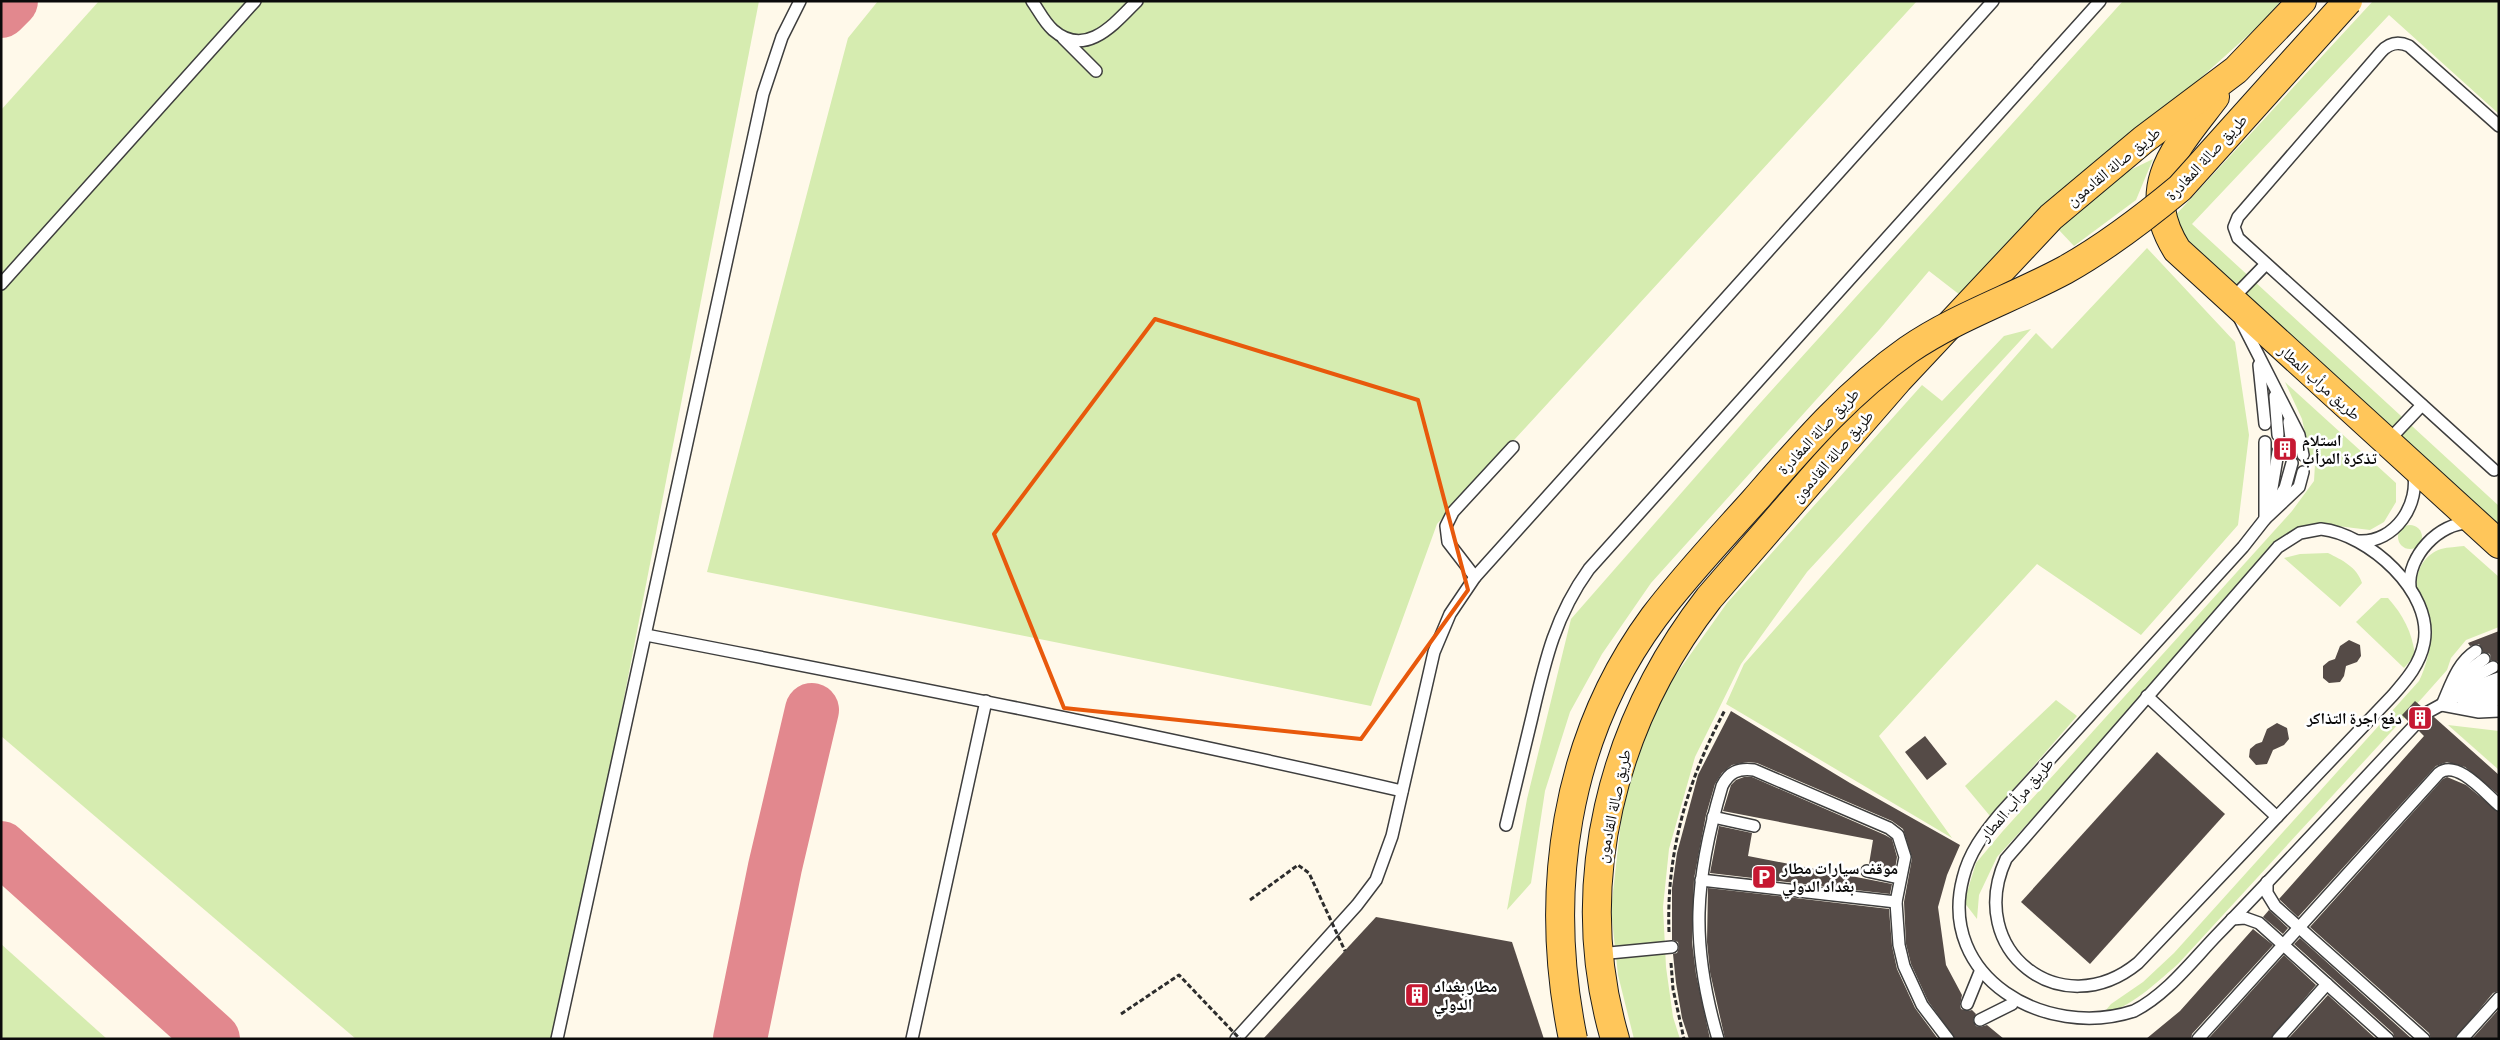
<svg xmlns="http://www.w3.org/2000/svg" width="2500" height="1040" font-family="'Zilla Slab','Noto Naskh Arabic',serif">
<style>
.green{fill:#d6ecb0}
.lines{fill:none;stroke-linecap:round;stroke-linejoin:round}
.taxiway{stroke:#e2888e;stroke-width:54}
.building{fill:#554b47}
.lane-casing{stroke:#3e3e3e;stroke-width:14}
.primary-casing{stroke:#1c1c1c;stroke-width:30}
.path{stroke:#2d2d2d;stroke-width:3;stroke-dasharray:5 2.5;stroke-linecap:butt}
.lane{stroke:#fff;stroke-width:11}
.primary{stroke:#ffc65a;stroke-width:28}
.primary-bridge-casing{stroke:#1c1c1c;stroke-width:30;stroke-linecap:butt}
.path-bridge{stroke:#2d2d2d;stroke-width:3;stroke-dasharray:5 2.5;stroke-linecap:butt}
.primary-bridge{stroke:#ffc65a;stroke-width:28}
.marked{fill:none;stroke:#e8590c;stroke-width:4;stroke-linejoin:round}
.labels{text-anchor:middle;stroke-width:5;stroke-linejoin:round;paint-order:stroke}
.street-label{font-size:16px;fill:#0b0b0b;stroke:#fff}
.poi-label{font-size:16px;font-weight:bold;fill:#0b0b0b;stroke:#fff;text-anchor:start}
</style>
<rect width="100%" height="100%" fill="#fff9ea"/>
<!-- green -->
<g class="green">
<path d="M99,1H759L558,1039H356L1,736V110Z"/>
<path d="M878,1H1917L1437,524L1371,706L707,572L848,38Z"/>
<path d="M2123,1H2281L2265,20L1960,295L1929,271L1879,330L1651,583L1602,654L1570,712L1545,791L1531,883L1507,910L1527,799L1571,619L1753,411Z"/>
<path d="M2373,1H2499V114L2389,15L2192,224L2499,506V537L2168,237L2171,220Z"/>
<path d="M2153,159L2136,200L2074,246L2058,229L2120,175Z"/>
<path d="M2147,248L2235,342L2249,435L2238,525L2141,635L2037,564L1879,736L1952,838L1726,704L1744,664L2036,333L2052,349Z"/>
<path d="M2031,329L1807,572L1741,664L1695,757L1669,849L1663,907L1666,967L1673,1017L1680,1039H1634L1618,975L1611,910L1623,803L1653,707L1727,603L1922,385L1942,401L2004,336Z"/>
<path d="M2285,382L2396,483V502L2384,522L2370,530L2321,524L2284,542L1997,857L1979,895L1977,919L1964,902L1976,863L2002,832L2292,511L2314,481L2315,464L2311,461L2302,419Z"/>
<circle cx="2410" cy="537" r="12"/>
<path d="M2464,546L2499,577V627L2466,640L2451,658L2447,670L2424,696L2178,964C2154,985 2132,1006 2101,1016L2111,1004L2143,982L2174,953L2419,681C2426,667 2430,651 2430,636C2430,621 2422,610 2418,596C2412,577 2422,555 2441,549C2448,547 2457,547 2464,546Z"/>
<path d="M2328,553C2342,560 2357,567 2362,583L2340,607L2284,558L2300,554Z"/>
<path d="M2381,598H2388C2403,615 2412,632 2415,655L2404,668L2356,622Z"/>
<path d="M2056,700L2077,716L1990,816L1965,786Z"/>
<path d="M2448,725L2499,731V770Z"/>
<path d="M1,944L107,1039H1Z"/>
</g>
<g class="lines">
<!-- taxiway -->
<g class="taxiway">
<path d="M1,11L11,1"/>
<path d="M1,848L213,1039"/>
<path d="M740,1039L775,867L812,710"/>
</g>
</g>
<!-- building -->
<g class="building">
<path d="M2499,631V662L2491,660L2490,654L2483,652L2479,644L2470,646L2468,643Z"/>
<path d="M2349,640L2360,645L2361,656L2357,662L2346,666L2344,676L2340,682L2329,683L2323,678V666L2329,661L2335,659L2340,646Z"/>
<path d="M2415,701L2422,707L2421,712L2424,718L2434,717L2499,775V795L2465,767L2447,762L2436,766L2298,917L2279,899L2424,736L2419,731L2421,724L2419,720L2412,719L2408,721L2402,715Z"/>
<path d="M1731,711L1850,783L1960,845L1947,875L1938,907L1946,965L1962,995L1960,1005L1961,1009L1968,1011L1972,1010L1976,1014L1973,1020L1976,1026L1980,1027L1987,1025L2004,1039H1955L1928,1001L1911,964L1906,944L1904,902L1912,858L1903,829L1892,821L1757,763L1748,762L1732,765L1722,773L1715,784L1706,815L1694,879L1692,942L1696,974L1710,1039H1689L1682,1018L1676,983L1673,954L1677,953L1679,947L1678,942L1672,940V888L1677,853L1698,775Z"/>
<path d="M2277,723L2287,728L2289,739L2284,745L2273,750L2267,764L2256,765L2249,757L2250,749L2256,744L2262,742L2267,729Z"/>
<path d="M1925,736L1947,764L1927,780L1905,752Z"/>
<path d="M2157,752L2225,814L2090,964L2021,902Z"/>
<path d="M1744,777H1752L1885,835L1892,839L1897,857L1895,869L1869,864L1873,840L1723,811L1731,785L1736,780Z"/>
<path d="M2447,777L2466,785L2499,812V991L2493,993L2455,1039H2431L2429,1033L2310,927L2443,779Z"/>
<path d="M1719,826L1752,833L1748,856L1892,884L1890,894L1710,873Z"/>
<path d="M1708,888L1889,909L1892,946L1897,969L1915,1008L1938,1039H1725L1710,972L1707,942Z"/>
<path d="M2269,910L2288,928L2283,934L2263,917Z"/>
<path d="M1376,917L1512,942L1544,1039H1263Z"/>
<path d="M2253,929L2273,945L2192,1034L2191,1039H2146L2180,1011Z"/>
<path d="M2300,938L2412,1039H2395L2393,1033L2294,944Z"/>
<path d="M2284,955L2316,985L2271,1039H2208Z"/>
<path d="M2328,995L2376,1039H2288Z"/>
<path d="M2499,1009V1039H2472Z"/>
</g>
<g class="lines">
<defs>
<g id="lane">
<path d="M1032,1C1039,11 1044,22 1053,30C1086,59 1115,23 1137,1"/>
<path d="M1063,38L1096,71"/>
<path d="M1,284L255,1"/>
<path d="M2231,300L2266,264"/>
<path d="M2240,319L2299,435L2303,455"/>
<path d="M2259,365L2265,424"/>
<path d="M2275,396L2278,435"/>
<path d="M2289,422L2292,446"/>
<path d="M2387,442L2422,405"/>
<path d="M2494,470L2238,238L2234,227L2238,217L2381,52C2389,43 2398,41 2409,46L2499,126"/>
<path d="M2303,472L2299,487L2265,519L2243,547L2000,814C1984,833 1969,853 1963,878C1937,977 2045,1040 2134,1011C2166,995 2192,961 2217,935C2284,866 2348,796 2414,726"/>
<path d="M2270,500L2278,452"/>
<path d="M2272,509L2285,488L2292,463"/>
<path d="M2265,519V442"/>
<path d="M2321,529C2368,534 2434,592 2424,643C2420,664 2407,679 2393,695L2138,963C2061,1026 1964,950 2006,859L2278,547L2300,533Z"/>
<path d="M2359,541C2395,543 2421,504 2413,470"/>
<path d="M1475,577L1448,542L1446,526L1453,512L1513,447"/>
<path d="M2410,587C2407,557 2439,522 2470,523"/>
<path d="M646,635C899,684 1151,733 1402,791"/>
<path d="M2457,683L2464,674L2484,659"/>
<path d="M2458,690L2471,679L2493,667"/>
<path d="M2147,696L2277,817"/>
<path d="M2462,699L2499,689"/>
<path d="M2442,705C2451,685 2457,663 2476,651"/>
<path d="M2442,705L2479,712L2499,711"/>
<path d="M2466,705L2499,700"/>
<path d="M2428,712L2474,687L2499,678"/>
<path d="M1713,817L1754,826"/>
<path d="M1506,825C1515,789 1523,753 1532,717C1545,661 1555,616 1589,569L2100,1"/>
<path d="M1867,871L1899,878"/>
<path d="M1701,880L1896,902"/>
<path d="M2267,882V893L2275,906L2424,1039"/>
<path d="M2232,919L2245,918L2259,923L2388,1039"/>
<path d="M1599,954L1672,947"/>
<path d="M1967,1004L1980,972"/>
<path d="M1980,1020L2012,1004"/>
<path d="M557,1039L763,94L782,37L800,1"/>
<path d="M912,1039L986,701"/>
<path d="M1236,1039L1357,905L1376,880L1392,836L1434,652L1450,614L1475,577L1993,1"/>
<path d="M1718,1039C1690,944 1694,881 1722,786C1729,772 1738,768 1754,770L1889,828L1898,835L1905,857L1896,902L1899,945L1904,966L1922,1005L1948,1039"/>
<path d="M2198,1039L2439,773C2457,759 2485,793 2499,805"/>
<path d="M2278,1039L2327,984"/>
<path d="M2462,1039L2499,998"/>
</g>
<g id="primary">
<path d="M2215,97C2177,147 2137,186 2177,250L2499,544"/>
<path d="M1615,1039C1570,884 1612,723 1709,598L1898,380L2051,217L2143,140L2236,70L2302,1"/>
</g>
</defs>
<!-- lane casing -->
<use href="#lane" class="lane-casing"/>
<!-- primary casing -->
<use href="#primary" class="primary-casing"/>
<!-- path -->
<g class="path">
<path d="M1669,932C1666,852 1688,779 1725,710"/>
<path d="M1671,963L1673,989L1684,1039"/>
</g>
<!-- lane -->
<use href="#lane" class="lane"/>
<!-- primary -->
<use href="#primary" class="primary"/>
<defs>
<path id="primary-bridge" d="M1573,1039C1543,893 1564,739 1654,617C1685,576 1720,539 1754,501C1802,446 1848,392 1908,350C1956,317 2013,298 2065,270C2106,247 2144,218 2180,188L2348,1"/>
</defs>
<!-- primary-bridge casing -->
<use href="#primary-bridge" class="primary-bridge-casing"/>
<!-- path-bridge -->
<g class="path-bridge">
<path d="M1250,900L1298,865L1309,873L1345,951"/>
<path d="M1121,1014L1179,975L1240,1039"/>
</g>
<!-- primary-bridge -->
<use href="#primary-bridge" class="primary-bridge"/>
</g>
<!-- marked area -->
<path class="marked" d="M1155,319L1418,400L1468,590L1361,739L1064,708L994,534Z"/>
<!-- icons -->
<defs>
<symbol id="building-square" viewBox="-11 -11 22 22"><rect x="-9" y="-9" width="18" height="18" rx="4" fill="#c61832" stroke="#fff"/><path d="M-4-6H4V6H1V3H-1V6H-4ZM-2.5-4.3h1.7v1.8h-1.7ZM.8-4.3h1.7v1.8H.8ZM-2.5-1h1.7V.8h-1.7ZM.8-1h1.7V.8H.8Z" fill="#fff"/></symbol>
<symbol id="parking-square" viewBox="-11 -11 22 22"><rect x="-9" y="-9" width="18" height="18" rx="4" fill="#c61832" stroke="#fff"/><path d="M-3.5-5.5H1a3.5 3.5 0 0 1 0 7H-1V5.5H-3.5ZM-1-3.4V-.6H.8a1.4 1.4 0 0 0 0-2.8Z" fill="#fff"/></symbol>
</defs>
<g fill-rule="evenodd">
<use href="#building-square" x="2271" y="435" width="28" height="28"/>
<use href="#building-square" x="2406" y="704" width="28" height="28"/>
<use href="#parking-square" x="1750" y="863" width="28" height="28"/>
<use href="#building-square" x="1403" y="981" width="28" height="28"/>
</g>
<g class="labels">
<!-- street labels -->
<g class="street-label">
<text transform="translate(2206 157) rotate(-47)" y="6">طريق صالة المغادرة</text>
<text transform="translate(2113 166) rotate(-39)" y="6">طريق صالة القادمون</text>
<text transform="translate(2320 382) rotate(42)" y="6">طريق مرأب المطار</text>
<text transform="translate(1818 431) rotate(-47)" y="6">طريق صالة المغادرة</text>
<text transform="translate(1832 456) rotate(-49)" y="6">طريق صالة القادمون</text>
<text transform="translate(2016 799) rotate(-49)" y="6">طريق مرأب المطار</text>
<text transform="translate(1613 806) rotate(-78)" y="6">طريق صالة القادمون</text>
</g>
<!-- poi labels -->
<g class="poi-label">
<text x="2302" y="446">استلام<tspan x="2302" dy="18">تذكرة المرأب</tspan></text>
<text x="2402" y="724" text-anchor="end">دفع اجرة التذاكر</text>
<text x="1782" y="874">موقف سيارات مطار<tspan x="1782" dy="18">بغداد الدولي</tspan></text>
<text x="1434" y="992">مطار بغداد<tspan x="1434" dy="18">الدولي</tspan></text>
</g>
</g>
<!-- border -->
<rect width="2500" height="1040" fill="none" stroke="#0b0b0b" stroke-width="5"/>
</svg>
